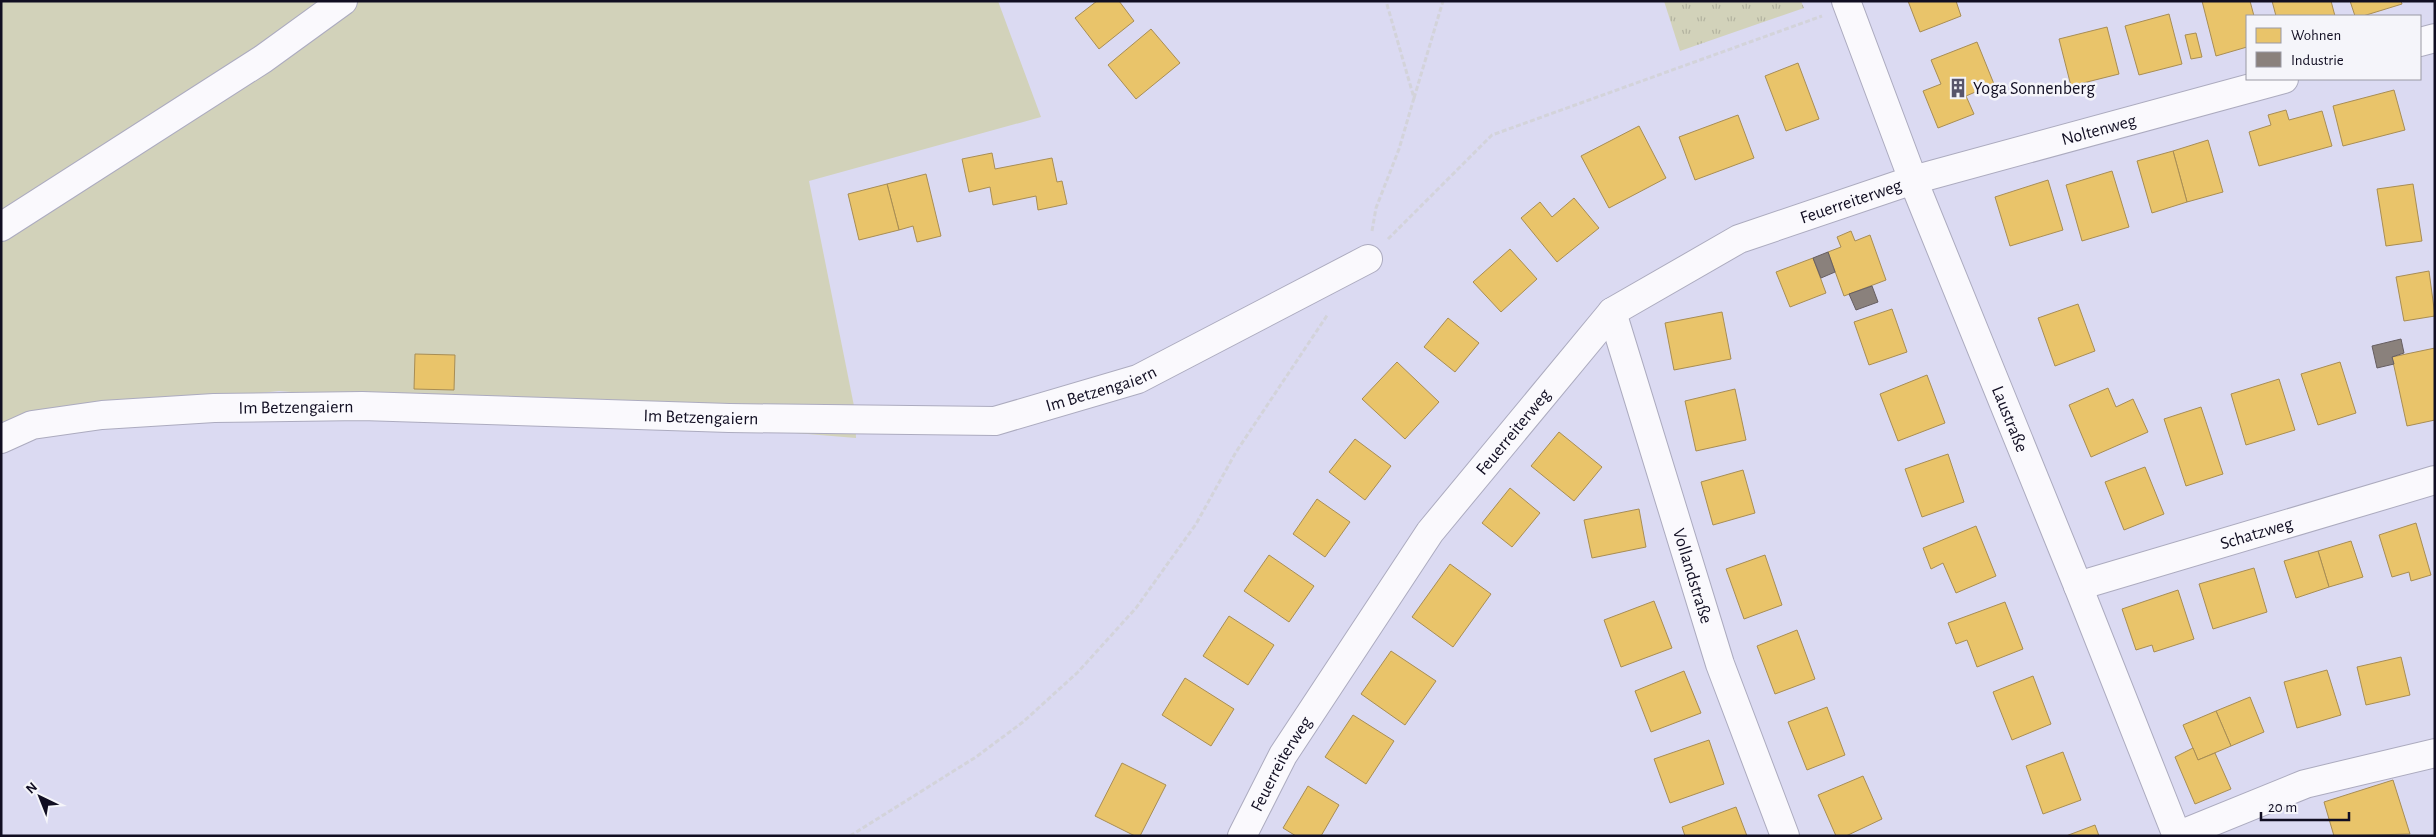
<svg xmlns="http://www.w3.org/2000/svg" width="2436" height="837" font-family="'Alegreya Sans',sans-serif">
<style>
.park{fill:url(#park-tufts)}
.garden{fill:#d2d2ba}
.homes{fill:#e9c46a;stroke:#a88d54}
.industry{fill:#8a817c;stroke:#665e61}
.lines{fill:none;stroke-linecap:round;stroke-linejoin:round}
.minor-casing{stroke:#acabbf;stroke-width:30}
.path{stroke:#d3d3da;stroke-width:3;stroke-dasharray:5 2.5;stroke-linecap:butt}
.minor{stroke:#faf9fd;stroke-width:28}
.labels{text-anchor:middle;stroke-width:5;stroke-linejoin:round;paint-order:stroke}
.poi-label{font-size:18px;fill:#110e22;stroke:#f5f5fa;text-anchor:start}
.street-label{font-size:18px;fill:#110e22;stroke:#f5f5fa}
</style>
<defs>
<pattern id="park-tufts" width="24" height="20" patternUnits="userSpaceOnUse" patternTransform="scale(1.25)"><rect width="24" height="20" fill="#d2d2ba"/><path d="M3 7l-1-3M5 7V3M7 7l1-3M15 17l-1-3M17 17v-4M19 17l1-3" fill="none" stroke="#b3b3a0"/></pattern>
</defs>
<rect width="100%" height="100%" fill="#dbdaf2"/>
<!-- park -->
<path class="park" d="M1664,1H1801L1804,8L1680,51Z"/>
<!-- garden -->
<path class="garden" d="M1,1H998L1041,117L809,181L855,411L856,438L279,391L1,422Z"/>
<!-- homes -->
<g class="homes">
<path d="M1097,1H1119L1134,21L1099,49L1075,18Z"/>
<path d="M1908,1H1956L1961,16L1920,32Z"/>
<path d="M2202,1H2250L2254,16H2247V47L2216,56Z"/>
<path d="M2272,1H2331L2335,16H2276Z"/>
<path d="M2350,1H2401L2402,4L2363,16H2355Z"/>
<path d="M2169,14L2182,64L2139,75L2125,26Z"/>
<path d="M2107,27L2119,74L2071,86L2059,39Z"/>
<path d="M1151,29L1180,63L1136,99L1108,65Z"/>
<path d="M2196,33L2202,57L2191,59L2185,35Z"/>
<path d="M1977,42L1994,84L1966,96L1974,114L1938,128L1923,91L1941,84L1931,60Z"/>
<path d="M1798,63L1819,119L1786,131L1765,76Z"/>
<path d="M2394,90L2405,130L2343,146L2333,106Z"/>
<path d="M2286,110L2289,120L2322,111L2332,146L2259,166L2249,132L2271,125L2268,115Z"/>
<path d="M1738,115L1754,158L1695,180L1679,137Z"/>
<path d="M1639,126L1666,178L1609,208L1581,156Z"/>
<path d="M2208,140L2223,192L2187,202L2173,151Z"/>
<path d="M2173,151L2187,202L2152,213L2137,161Z"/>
<path d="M992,153L995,169L1052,158L1057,182L1062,181L1067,204L1038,210L1036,196L993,205L990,187L969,192L962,159Z"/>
<path d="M2112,171L2129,227L2082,241L2066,185Z"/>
<path d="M926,174L941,236L917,242L913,226L899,230L887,184Z"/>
<path d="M2048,180L2063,230L2010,246L1995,197Z"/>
<path d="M887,184L899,230L859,240L848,194Z"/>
<path d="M2413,184L2422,241L2386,246L2377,189Z"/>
<path d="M1574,198L1599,228L1557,262L1521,218L1540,202L1552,217Z"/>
<path d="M1851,231L1855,241L1870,235L1886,280L1844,296L1828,252L1841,247L1837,237Z"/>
<path d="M1510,249L1537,279L1501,312L1473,282Z"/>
<path d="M1813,258L1826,293L1790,307L1776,272Z"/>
<path d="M2429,271L2435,316L2404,321L2396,277Z"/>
<path d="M2078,304L2095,351L2055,366L2038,318Z"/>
<path d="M1892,309L1907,352L1869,365L1854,322Z"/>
<path d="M1722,312L1731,359L1674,370L1665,323Z"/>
<path d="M1448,318L1479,343L1455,372L1424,347Z"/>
<path d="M2435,348V420L2407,426L2392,357Z"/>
<path d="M415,354L455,355L454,390L414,389Z"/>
<path d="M1397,362L1439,402L1405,439L1362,399Z"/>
<path d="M2340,362L2356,413L2318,425L2301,374Z"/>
<path d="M1927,375L1945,423L1898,441L1880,394Z"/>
<path d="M2279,379L2295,430L2246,445L2231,394Z"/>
<path d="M2108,388L2116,407L2133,399L2148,432L2091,457L2069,405Z"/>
<path d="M1735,389L1746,440L1696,451L1685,401Z"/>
<path d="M2201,407L2223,474L2186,486L2164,419Z"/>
<path d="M1559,432L1602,467L1574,501L1531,466Z"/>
<path d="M1355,439L1391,466L1365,500L1329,472Z"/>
<path d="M1948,454L1964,502L1922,517L1905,469Z"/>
<path d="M2145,467L2164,514L2124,530L2105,482Z"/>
<path d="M1743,470L1755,513L1713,525L1701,482Z"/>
<path d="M1510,488L1540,513L1512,547L1482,523Z"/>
<path d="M1317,499L1350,522L1325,557L1293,534Z"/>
<path d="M1639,509L1646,547L1592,558L1584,520Z"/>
<path d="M2416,523L2431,575L2411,581L2409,572L2392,577L2379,535Z"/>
<path d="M1976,526L1996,576L1956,593L1943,563L1931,569L1923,548Z"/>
<path d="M2351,541L2363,577L2329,587L2318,551Z"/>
<path d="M2318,551L2329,587L2296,598L2284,561Z"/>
<path d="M1269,555L1314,586L1289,622L1244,591Z"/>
<path d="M1765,555L1782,605L1744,619L1726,569Z"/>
<path d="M1450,564L1491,594L1453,647L1412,617Z"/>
<path d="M2254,568L2267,612L2213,629L2199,584Z"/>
<path d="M2178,590L2194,639L2154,652L2152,645L2136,650L2122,609Z"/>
<path d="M1654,601L1672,648L1621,667L1604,620Z"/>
<path d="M2005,602L2023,649L1977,667L1967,640L1956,644L1948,623Z"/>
<path d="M1229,616L1274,645L1248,685L1203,656Z"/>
<path d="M1797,630L1815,679L1775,694L1757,646Z"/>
<path d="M1391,651L1436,681L1405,725L1361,694Z"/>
<path d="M2401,657L2410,695L2366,705L2357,667Z"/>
<path d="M2327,670L2341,715L2297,728L2284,682Z"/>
<path d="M1684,671L1701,713L1651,732L1635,691Z"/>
<path d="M2033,676L2051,724L2012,740L1993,692Z"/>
<path d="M1185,678L1234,709L1211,746L1162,715Z"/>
<path d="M2250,697L2264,732L2231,746L2216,711Z"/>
<path d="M1827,707L1845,755L1807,770L1788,722Z"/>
<path d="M2216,711L2231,746L2198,760L2183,725Z"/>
<path d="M1353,715L1394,741L1366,784L1325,757Z"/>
<path d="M1709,740L1724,784L1670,803L1654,759Z"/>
<path d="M2193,748L2198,760L2215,753L2231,789L2195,804L2175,757Z"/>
<path d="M2063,752L2081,800L2043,814L2026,766Z"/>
<path d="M1122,763L1166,785L1140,836H1135L1095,816Z"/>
<path d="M1863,776L1882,819L1846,836H1836L1818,795Z"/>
<path d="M2393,780L2410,834L2334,836L2324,802Z"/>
<path d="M1308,786L1339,805L1321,836H1296L1283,828Z"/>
<path d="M1736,807L1747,836H1685L1682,827Z"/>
<path d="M2095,825L2099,836H2066Z"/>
</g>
<!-- industry -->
<g class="industry">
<path d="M1828,252L1835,272L1821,278L1813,258Z"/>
<path d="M1872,286L1878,302L1856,310L1849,294Z"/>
<path d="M2401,339L2404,353L2392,357L2394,364L2377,368L2372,346Z"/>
</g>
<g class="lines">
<defs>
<g id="minor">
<path id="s1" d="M1846,1L1913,180L2078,586L2177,836"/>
<path d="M2420,42L2435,38"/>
<path d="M1,227L263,59L343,1"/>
<path id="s2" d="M1612,312L1720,664L1785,836"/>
<path id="s3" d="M1,439L32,425L102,415L214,408L362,406L729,418L995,421L1138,379L1368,259"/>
<path id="s4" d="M2078,586L2435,480"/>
<path id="s5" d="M1242,836L1283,755L1430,532L1612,312L1739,239L1913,180L2284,79"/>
<path d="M2177,836L2305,784L2435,753"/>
</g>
</defs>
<!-- minor casing -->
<use href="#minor" class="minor-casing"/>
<!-- path -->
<g class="path">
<path d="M1414,98L1443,1"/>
<path d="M1372,231L1376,208L1399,149L1414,98L1386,1"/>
<path d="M1388,239L1492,135L1822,16"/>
<path d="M850,836L976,757L1023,722L1078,672L1136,608L1196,524L1236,452L1328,314"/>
</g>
<!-- minor -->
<use href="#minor" class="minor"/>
</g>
<!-- icons -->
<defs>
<symbol id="building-bare" viewBox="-9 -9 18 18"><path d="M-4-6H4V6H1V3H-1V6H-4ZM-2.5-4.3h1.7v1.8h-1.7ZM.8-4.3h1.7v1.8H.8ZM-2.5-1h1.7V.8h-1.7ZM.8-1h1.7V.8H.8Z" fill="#58556b" stroke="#f5f5fa" stroke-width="2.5" paint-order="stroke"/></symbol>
</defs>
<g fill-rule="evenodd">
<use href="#building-bare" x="1944" y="74" width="28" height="28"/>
</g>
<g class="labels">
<!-- poi labels -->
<g class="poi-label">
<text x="1973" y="94">Yoga Sonnenberg</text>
</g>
<!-- street labels -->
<g class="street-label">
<text dy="6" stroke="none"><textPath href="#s5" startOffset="1166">Noltenweg</textPath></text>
<text dy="6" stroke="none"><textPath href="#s5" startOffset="908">Feuerreiterweg</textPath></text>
<text dy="6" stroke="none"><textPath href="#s3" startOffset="1109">Im Betzengaiern</textPath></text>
<text dy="6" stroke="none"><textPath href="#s3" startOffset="299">Im Betzengaiern</textPath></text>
<text dy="6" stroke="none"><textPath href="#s3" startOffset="704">Im Betzengaiern</textPath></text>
<text dy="6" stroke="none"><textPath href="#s1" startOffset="449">Laustraße</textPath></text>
<text dy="6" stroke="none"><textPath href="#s5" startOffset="488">Feuerreiterweg</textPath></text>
<text dy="6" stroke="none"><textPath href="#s4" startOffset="186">Schatzweg</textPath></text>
<text dy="6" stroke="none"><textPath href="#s2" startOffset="276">Vollandstraße</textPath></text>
<text dy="6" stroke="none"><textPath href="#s5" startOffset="82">Feuerreiterweg</textPath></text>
</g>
</g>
<!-- border -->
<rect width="2436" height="837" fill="none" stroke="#110e22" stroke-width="5"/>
<!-- legend -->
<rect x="2246" y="15" width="175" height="65" fill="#f5f5fa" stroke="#9a99a4"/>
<rect x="2256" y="28" width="25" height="15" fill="#e9c46a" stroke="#9a99a4"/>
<text x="2291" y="40" font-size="15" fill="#110e22">Wohnen</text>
<rect x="2256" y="52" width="25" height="15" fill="#8a817c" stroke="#9a99a4"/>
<text x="2291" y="65" font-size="15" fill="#110e22">Industrie</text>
<!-- north arrow -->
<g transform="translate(40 797) rotate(317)" stroke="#f5f5fa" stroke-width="4" paint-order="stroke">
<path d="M0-4L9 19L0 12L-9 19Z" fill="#110e22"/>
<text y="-8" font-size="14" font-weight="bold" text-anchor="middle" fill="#110e22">N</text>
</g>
<!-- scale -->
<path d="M2261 812v8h88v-8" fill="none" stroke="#110e22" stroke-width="2.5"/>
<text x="2268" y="812" font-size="15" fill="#110e22" stroke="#f5f5fa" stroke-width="4" paint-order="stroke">20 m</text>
</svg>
